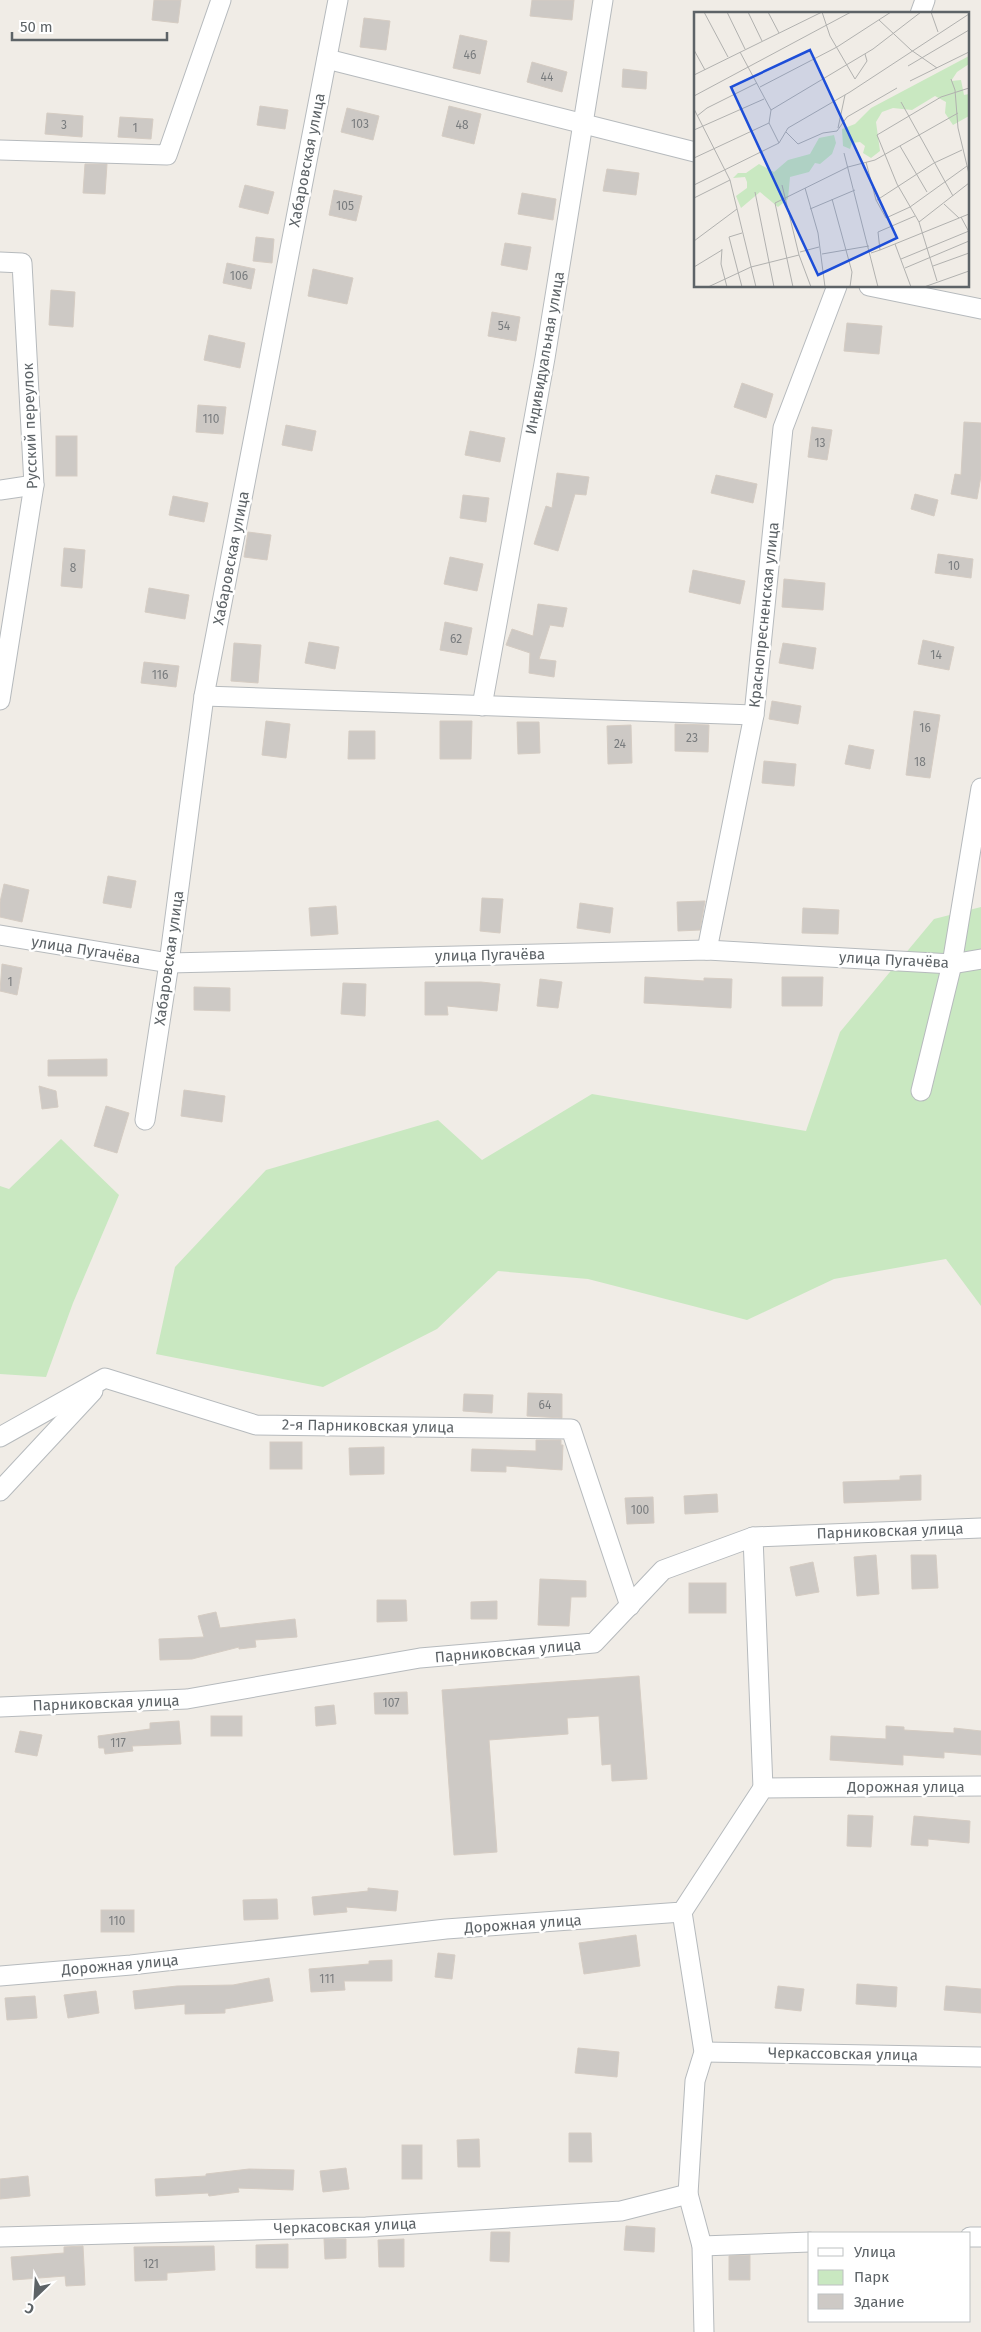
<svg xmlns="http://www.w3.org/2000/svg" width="981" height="2332" font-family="'Fira Sans',sans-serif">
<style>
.green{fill:#c9e8c1}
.building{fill:#cdc9c5;stroke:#d5ccc3}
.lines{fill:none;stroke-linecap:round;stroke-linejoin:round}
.minor-casing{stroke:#b6babd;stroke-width:21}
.minor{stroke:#fff;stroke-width:19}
.labels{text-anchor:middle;stroke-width:5;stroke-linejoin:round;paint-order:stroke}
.number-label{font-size:12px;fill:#797c7e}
.street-label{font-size:15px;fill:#5d6367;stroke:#fff}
.inset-road{fill:none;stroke:#b1b1af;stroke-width:1}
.view{fill:#1d4ed8;fill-opacity:0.15;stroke:#1d4ed8;stroke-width:2.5}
.inset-edge{fill:none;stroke:#5d6367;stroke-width:2.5}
</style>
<rect width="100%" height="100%" fill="#f0ece6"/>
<!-- green -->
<g class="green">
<path d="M981,907V1306L946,1259L834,1279L747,1320L588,1279L498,1271L437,1329L323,1387L156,1354L175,1267L266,1170L438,1120L482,1160L592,1094L806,1131L840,1032L934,919Z"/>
<path d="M61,1139L119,1195L73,1303L46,1377L0,1374V1186L9,1189Z"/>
</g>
<!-- building -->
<g class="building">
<path d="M154,0H181L178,23L152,20Z"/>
<path d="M532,0H574L572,20L530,16Z"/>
<path d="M364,18L390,21L386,50L360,47Z"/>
<path d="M460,35L487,41L480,74L453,68Z"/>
<path d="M532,62L567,72L562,92L527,82Z"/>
<path d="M623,69L647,72L646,89L622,87Z"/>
<path d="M260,106L288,110L285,129L257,125Z"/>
<path d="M449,106L481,114L474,144L442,136Z"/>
<path d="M347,108L379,116L373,140L341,132Z"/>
<path d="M47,113L83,116L82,137L45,134Z"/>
<path d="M120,117L153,119L151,139L118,137Z"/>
<path d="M85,164H107L105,194L83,193Z"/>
<path d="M607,169L639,173L636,195L603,191Z"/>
<path d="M245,185L274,192L268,214L239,207Z"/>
<path d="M334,190L362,196L356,221L329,215Z"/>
<path d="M522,193L556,199L553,220L518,214Z"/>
<path d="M256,237L274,239L272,263L253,261Z"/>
<path d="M505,243L531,247L527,270L501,265Z"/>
<path d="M227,263L255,269L251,289L223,283Z"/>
<path d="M313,269L353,278L347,304L308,296Z"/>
<path d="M51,290L75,292L73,327L49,325Z"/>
<path d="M492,312L520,317L516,341L488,336Z"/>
<path d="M847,323L882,326L879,354L844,351Z"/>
<path d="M209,335L245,343L240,368L204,360Z"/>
<path d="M742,383L773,394L766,418L734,407Z"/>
<path d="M198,405L226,407L223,434L196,432Z"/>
<path d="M964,422L981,423V476L977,499L951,494L955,474L961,475Z"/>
<path d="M286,425L316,431L312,451L282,445Z"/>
<path d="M812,427L832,430L827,460L808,457Z"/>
<path d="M470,431L505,438L500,462L465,455Z"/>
<rect x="56" y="436" width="21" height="40"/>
<path d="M557,473L589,477L586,495L575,494L558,551L534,544L546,506L552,508Z"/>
<path d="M716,475L757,484L753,503L711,493Z"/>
<path d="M915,494L938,500L934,516L911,509Z"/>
<path d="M463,495L489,498L486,522L460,518Z"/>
<path d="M173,496L208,503L204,522L169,515Z"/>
<path d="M248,532L271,535L267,560L244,557Z"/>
<path d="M64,548L85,550L82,588L61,586Z"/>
<path d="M938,554L973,559L971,578L935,573Z"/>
<path d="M450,557L483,564L477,591L444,584Z"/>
<path d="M693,570L745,581L740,604L689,592Z"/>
<path d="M784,579L825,583L823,610L782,607Z"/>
<path d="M149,588L189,595L185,619L145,612Z"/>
<path d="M538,604L567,608L563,627L550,625L539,659L556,661L554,677L529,673L530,653L506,645L512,629L533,636Z"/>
<path d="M445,622L472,628L467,655L440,650Z"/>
<path d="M923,640L954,647L949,670L918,664Z"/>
<path d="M309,642L339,647L335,669L305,663Z"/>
<path d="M234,643L261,645L258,683L231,681Z"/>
<path d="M783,643L816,648L813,669L779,663Z"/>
<path d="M144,662L179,666L176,687L141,683Z"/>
<path d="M772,701L801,706L798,724L769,719Z"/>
<path d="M914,711L940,715L930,778L906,775Z"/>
<path d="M266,721L290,724L286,758L262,755Z"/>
<path d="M440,721H472L471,759H440Z"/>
<path d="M517,722H539L540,753L518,754Z"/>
<path d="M675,724L709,725L708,752L675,751Z"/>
<path d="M631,725L632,763L608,764L607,726Z"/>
<path d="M349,731H375V759H348Z"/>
<path d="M849,745L874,750L870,769L845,764Z"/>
<path d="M764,761L796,764L794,786L762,783Z"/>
<path d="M108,876L136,881L131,908L103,903Z"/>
<path d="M4,884L29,890L22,922L0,917V902Z"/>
<path d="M482,898L503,899L500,933L480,931Z"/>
<path d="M705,901L700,930L678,931L677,902Z"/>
<path d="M580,903L613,908L610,933L577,928Z"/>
<path d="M336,906L338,934L311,936L309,908Z"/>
<path d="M803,908L839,910L838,934L802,933Z"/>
<path d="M2,964L22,968L17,995L0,991Z"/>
<path d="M645,977L704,981V978L732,979L731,1008L644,1003Z"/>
<path d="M782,977H823L822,1006H782Z"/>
<path d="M540,979L562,982L558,1008L537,1006Z"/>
<path d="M425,982H481L500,984L497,1011L447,1006L448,1015H425Z"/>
<path d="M343,983L366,984L365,1016L341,1014Z"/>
<path d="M194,987L230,988V1011L194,1010Z"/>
<path d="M107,1059V1076H48V1060Z"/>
<path d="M39,1086L56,1091L58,1107L42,1109Z"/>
<path d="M184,1090L225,1096L222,1122L181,1116Z"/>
<path d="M106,1106L129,1113L117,1153L94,1146Z"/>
<path d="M528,1393L562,1394V1418L527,1416Z"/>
<path d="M464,1394L493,1395L492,1413L463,1411Z"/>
<path d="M536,1440H561V1445H563L562,1470L506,1466V1472L471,1471L472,1449L536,1451Z"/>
<rect x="270" y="1442" width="32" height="27"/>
<path d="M384,1447V1474L350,1475L349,1448Z"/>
<path d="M921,1475V1500L844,1503L843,1482L900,1480V1476Z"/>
<path d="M717,1494L718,1512L685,1514L684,1496Z"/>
<path d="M653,1497L654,1523L627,1524L625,1498Z"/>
<path d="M876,1555L879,1594L857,1596L854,1557Z"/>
<path d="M911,1555H936L938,1588L912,1589Z"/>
<path d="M813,1562L819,1592L796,1596L790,1567Z"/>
<path d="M540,1579L586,1581V1597H571L569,1626L538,1625Z"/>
<rect x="689" y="1583" width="37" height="30"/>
<path d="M377,1600H406L407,1621L377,1622Z"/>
<path d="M497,1601V1619H471V1602Z"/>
<path d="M216,1612L220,1628L295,1619L297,1637L255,1640L256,1647L239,1649V1647L192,1659L160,1660L159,1639L204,1637L198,1616Z"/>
<path d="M639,1676L647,1779L612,1781L611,1764L602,1765L599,1716L567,1718L568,1734L489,1740L497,1852L454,1855L442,1690Z"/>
<path d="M407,1692L408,1714H375L374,1693Z"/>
<path d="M334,1705L336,1724L316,1726L315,1707Z"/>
<rect x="211" y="1716" width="31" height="20"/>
<path d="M179,1721L181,1744L132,1746L133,1751L105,1754L104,1748H99L98,1736L150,1729V1723Z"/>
<path d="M886,1726L904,1727V1730L954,1733V1728L981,1731V1755L944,1752V1758L903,1755V1765L830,1760L831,1736L886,1739Z"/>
<path d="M20,1731L42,1735L37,1756L15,1752Z"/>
<path d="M848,1815L873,1816L871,1847L847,1846Z"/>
<path d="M914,1816L970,1821L969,1843L928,1839V1846L911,1845Z"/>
<path d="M368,1888L398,1891L396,1911L346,1907L347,1912L314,1915L312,1897L368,1891Z"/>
<path d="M277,1899L278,1919L244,1920L243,1900Z"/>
<rect x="101" y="1910" width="33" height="22"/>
<path d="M636,1935L640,1966L584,1974L579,1943Z"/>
<path d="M438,1953L455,1955L452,1979L435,1977Z"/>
<path d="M392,1960V1981H344L345,1990L311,1992L309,1969L369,1964V1961Z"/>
<path d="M269,1978L273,2001L225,2009V2013L185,2014V2004L135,2009L133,1991L177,1986L233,1985Z"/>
<path d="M857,1984L897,1987L896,2007L856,2004Z"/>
<path d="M778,1986L804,1989L801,2011L775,2008Z"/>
<path d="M946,1986L981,1989V2013L944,2010Z"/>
<path d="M96,1991L99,2013L68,2018L64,1995Z"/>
<path d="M35,1996L37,2018L7,2020L5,1998Z"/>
<path d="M578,2048L619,2052L617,2077L575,2073Z"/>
<path d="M569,2133H591L592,2162H569Z"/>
<path d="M479,2139L480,2167H458L457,2140Z"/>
<rect x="402" y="2145" width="20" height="34"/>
<path d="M346,2168L349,2189L323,2192L320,2171Z"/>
<path d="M249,2169L294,2170L293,2190L238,2188L239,2192L209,2196L208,2193L156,2196L155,2179L206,2176V2174Z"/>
<path d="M28,2176L30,2196L0,2199V2179Z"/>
<path d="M626,2226L655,2228L654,2252L624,2250Z"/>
<path d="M491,2232H510L509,2262L490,2261Z"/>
<path d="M324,2239H346V2258L325,2259Z"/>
<path d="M404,2239V2267H379L378,2240Z"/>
<path d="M288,2244V2268H256V2245Z"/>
<path d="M83,2246L85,2285L66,2286L65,2276L13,2280L11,2257L64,2253V2247Z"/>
<path d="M214,2246L215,2270L167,2273V2280L135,2281L134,2247Z"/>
<path d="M750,2255V2280H729V2256Z"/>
</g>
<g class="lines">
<defs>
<g id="minor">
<path d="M920,14L925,0"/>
<path d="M327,59L695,152"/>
<path d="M0,150L167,155L221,0"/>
<path d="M0,262L22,263L34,485L0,700"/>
<path d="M869,286L981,309"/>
<path d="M0,490L34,485"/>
<path d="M204,696L754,715"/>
<path d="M482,706L545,358L603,0"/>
<path d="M0,935L169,963L707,950L952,964L981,959"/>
<path d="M707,950L754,715L783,428L837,286"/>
<path d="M921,1091L952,964L981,788"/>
<path d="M145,1120L169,963L204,696L338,0"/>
<path d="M0,1437L105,1378L256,1425L571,1429L630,1606"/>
<path d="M0,1491L93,1391"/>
<path d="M753,1537L763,1788"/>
<path d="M0,1707L187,1699L420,1658L594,1643L663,1570L753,1537L981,1528"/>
<path d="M682,1912L704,2052L695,2081L688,2194L702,2246L704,2332"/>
<path d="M0,1976L131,1965L446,1929L682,1912L763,1788L981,1786"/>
<path d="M704,2052L981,2057"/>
<path d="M0,2237L366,2227L621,2211L688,2194"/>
<path d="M970,2237H981"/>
<path d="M702,2246L810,2242"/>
</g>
</defs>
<!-- minor casing -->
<use href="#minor" class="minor-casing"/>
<!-- minor -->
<use href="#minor" class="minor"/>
</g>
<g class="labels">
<!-- number labels -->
<g class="number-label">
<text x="470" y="59">46</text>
<text x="547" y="81">44</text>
<text x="360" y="128">103</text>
<text x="64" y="129">3</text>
<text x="462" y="129">48</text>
<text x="135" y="132">1</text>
<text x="345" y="210">105</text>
<text x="239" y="280">106</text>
<text x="504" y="330">54</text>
<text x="211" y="423">110</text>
<text x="820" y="447">13</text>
<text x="954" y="570">10</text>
<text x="73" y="572">8</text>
<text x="456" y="643">62</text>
<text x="936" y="659">14</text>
<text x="160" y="679">116</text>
<text x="925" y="732">16</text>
<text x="692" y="742">23</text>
<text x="620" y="748">24</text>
<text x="920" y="766">18</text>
<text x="10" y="986">1</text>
<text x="545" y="1409">64</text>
<text x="640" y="1514">100</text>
<text x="391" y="1707">107</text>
<text x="118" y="1747">117</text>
<text x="117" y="1925">110</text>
<text x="327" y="1983">111</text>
<text x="151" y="2268">121</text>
</g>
<!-- street labels -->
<g class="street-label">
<text transform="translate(307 160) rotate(-79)" y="5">Хабаровская улица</text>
<text transform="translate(545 353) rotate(-80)" y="5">Индивидуальная улица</text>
<text transform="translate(30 426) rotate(-92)" y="5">Русский переулок</text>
<text transform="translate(231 558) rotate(-79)" y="5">Хабаровская улица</text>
<text transform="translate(764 615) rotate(-84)" y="5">Краснопресненская улица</text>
<text transform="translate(86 950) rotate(9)" y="5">улица Пугачёва</text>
<text transform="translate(490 955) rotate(-1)" y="5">улица Пугачёва</text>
<text transform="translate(169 958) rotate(-82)" y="5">Хабаровская улица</text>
<text transform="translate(894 960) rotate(3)" y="5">улица Пугачёва</text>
<text transform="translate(368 1426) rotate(1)" y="5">2-я Парниковская улица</text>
<text transform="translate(890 1531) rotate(-2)" y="5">Парниковская улица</text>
<text transform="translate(508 1651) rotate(-5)" y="5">Парниковская улица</text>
<text transform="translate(106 1703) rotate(-2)" y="5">Парниковская улица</text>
<text x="906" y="1792">Дорожная улица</text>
<text transform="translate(523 1924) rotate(-4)" y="5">Дорожная улица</text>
<text transform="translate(120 1965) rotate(-5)" y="5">Дорожная улица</text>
<text transform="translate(843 2054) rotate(1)" y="5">Черкассовская улица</text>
<text transform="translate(345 2226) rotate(-2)" y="5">Черкасовская улица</text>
</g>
</g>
<!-- overview -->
<g transform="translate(694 12)">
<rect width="275" height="275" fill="#f0ece6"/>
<path d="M275,44V52L263,60L257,69L267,68L270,83L275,82V104L259,113L251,101L252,90L241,84L218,98L199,96L188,100L182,110L186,139L177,146L169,141L171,134L166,130L158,131L156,137L149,134L148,117L161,112L177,96ZM140,123L142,131L138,142L126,152L121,151L115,160L96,165L94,187L84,195L66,180L47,196L42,184L53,176V170L51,165L39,166L44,161H52L65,152L80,160L94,148L116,142L125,126Z" fill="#c9e8c1"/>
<path class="inset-road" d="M10,0L34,45M33,0L51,37M54,0L68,29M74,0L85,21M128,0L136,24L161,67L173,49L171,42M237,0L244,20M185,8L217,38L243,56M0,38L11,58M46,40L77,98M214,54L275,18M0,63L128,0M257,67L261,78L264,116L275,162M216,69L275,40M66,75L143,35L197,0M0,84L157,0M207,90L259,184M0,97L36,168L62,275M3,104L13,96L63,71M75,111L85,131M144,116L151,83M0,118L70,87M92,120L104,132L129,121L143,119L153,105L203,76M206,134L233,180M150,141L184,275M0,146L75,111L77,98L179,37L227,0M172,150L182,188L192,206L216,195L273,154M0,173L85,131L94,116L156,80L275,2M88,173L105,243L117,275M111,176L124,221L131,275M61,180L80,275M0,186L36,168M138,187L158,260L156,275M183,188L240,151L268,138M250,192L265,206M116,197L161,178M267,205L275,220M225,210L275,171M0,229L43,197M201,232L217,275M28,237L27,252L33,275M186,238L275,202M106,240L125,235M177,241L186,238L184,220L221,204M128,242L175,234M207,247L275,219M239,254L275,241M0,255L28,238M211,256L275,229M243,269L225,210L203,172L183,123L247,85L275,76M14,275L57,255L105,243M48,275L35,225L48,221M99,275L81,191L154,155L181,148L264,101M230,275L275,259"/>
<path class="view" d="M116,38L203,226L124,263L37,75Z"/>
<rect width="275" height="275" class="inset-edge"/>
</g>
<!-- legend -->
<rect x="808" y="2232" width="162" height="90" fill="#ffffff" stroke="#bec1c2"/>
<rect x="818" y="2248" width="25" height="8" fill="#ffffff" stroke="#bec1c2"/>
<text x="854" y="2257" font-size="15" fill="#5d6367">Улица</text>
<rect x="818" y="2270" width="25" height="15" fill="#c9e8c1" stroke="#bec1c2"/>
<text x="854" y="2282" font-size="15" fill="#5d6367">Парк</text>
<rect x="818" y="2294" width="25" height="15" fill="#cdc9c5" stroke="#bec1c2"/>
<text x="854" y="2307" font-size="15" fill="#5d6367">Здание</text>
<!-- north arrow -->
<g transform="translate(35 2297) rotate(205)" stroke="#ffffff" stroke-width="4" paint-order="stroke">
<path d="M0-4L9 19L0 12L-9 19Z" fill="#5d6367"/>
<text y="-8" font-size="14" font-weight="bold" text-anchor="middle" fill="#5d6367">С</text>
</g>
<!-- scale -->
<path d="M12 32v8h155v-8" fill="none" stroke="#5d6367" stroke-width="2.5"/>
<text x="20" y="32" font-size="15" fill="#5d6367" stroke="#ffffff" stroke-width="4" paint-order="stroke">50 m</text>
</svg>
